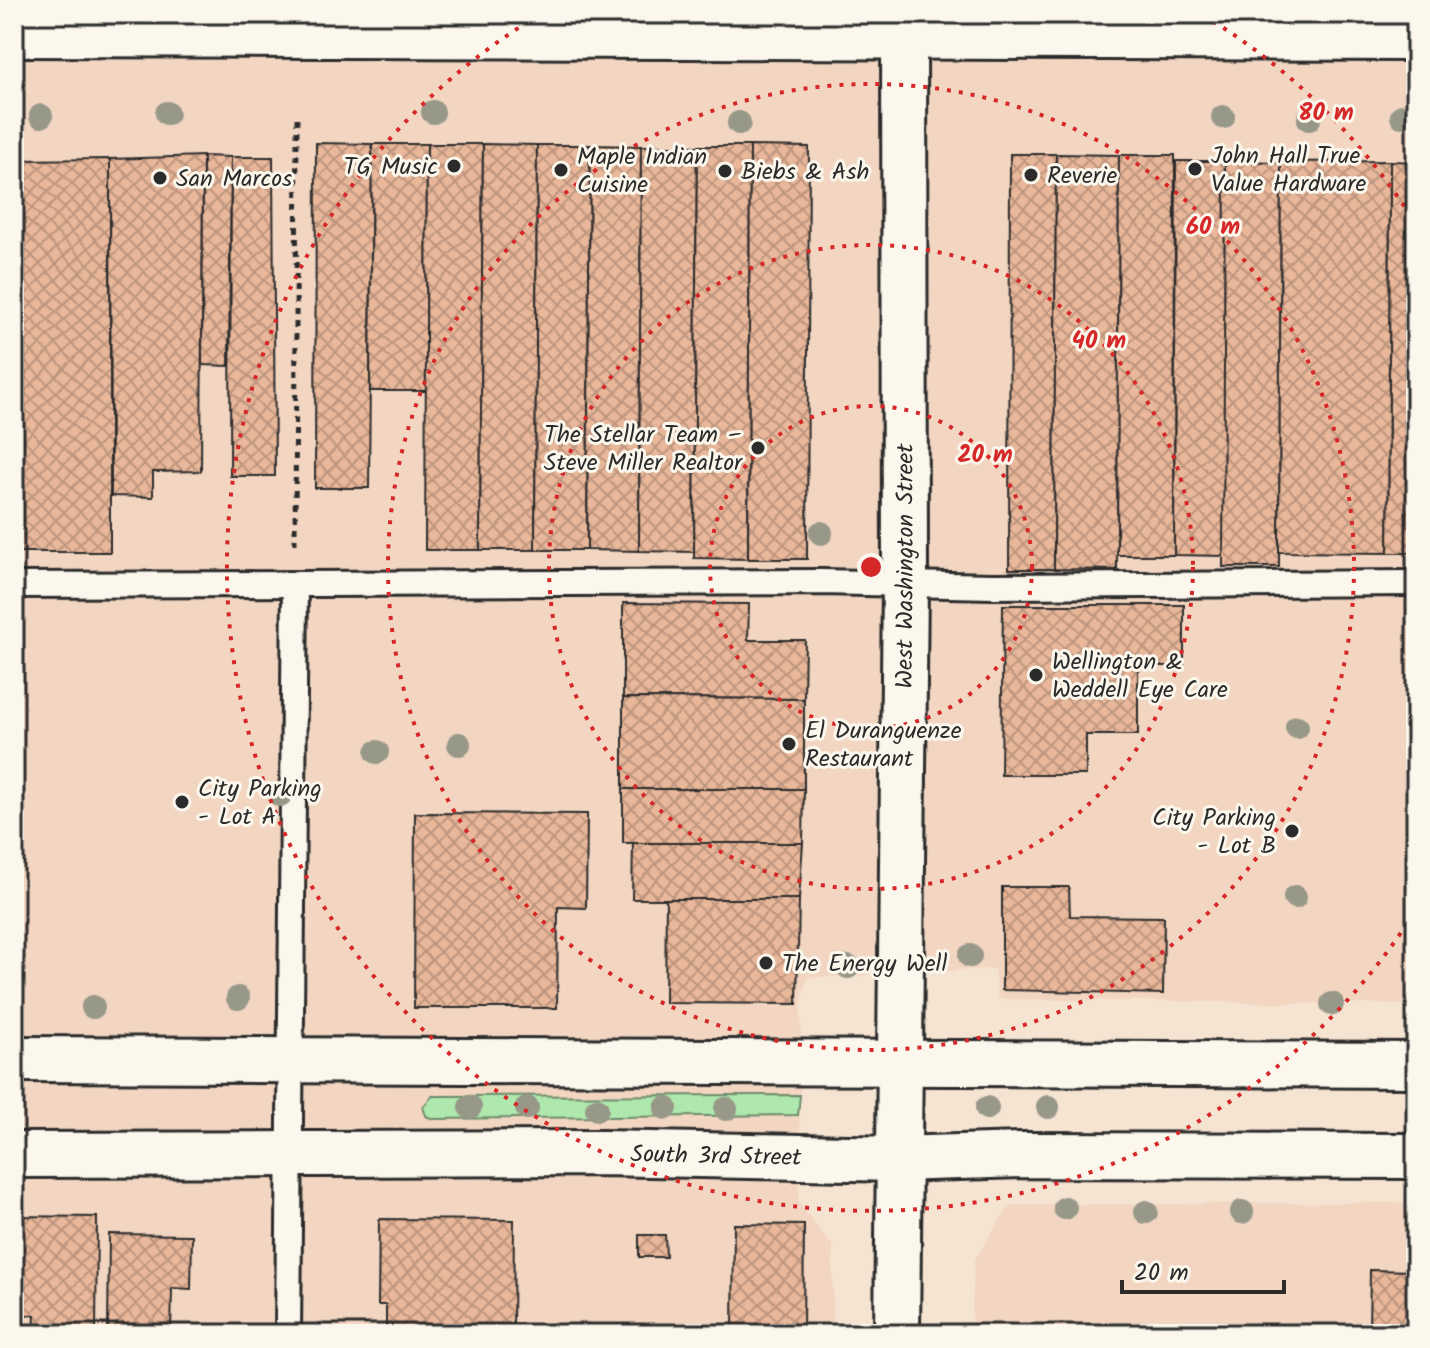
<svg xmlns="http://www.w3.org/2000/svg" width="1430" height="1348" font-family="Kalam,sans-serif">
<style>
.built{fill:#f2d6c2}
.green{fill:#afe8ad;stroke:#6d8a6c;stroke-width:2}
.building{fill:url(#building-cross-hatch);stroke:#2b2b2b;stroke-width:2}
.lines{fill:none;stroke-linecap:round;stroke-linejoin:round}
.lane-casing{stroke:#2b2b2b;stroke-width:30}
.street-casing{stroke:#2b2b2b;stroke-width:50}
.secondary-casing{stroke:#2b2b2b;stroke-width:50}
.primary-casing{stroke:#2b2b2b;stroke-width:50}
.path{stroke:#2b2b2b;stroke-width:5;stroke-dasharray:6 6;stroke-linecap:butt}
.lane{stroke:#fbf7ec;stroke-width:24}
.street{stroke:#fbf7ec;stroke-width:44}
.secondary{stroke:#fbf7ec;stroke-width:44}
.primary{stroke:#fbf7ec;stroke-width:44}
.tree{fill:#989889}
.ring{fill:none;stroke:#d62828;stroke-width:4;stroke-dasharray:4 8}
.poi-dot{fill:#2b2b2b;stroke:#fbf7ec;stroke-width:3}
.labels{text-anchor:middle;stroke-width:6;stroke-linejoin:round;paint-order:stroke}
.poi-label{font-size:24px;fill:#2b2b2b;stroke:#fbf7ec;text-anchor:start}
.street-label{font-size:24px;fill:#2b2b2b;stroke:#fbf7ec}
.centre{fill:#d62828;stroke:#fbf7ec;stroke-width:4}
.ring-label{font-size:24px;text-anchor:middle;font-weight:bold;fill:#d62828;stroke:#fbf7ec;stroke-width:6;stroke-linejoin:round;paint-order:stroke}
</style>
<defs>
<pattern id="building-cross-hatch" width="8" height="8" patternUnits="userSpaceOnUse" patternTransform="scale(2)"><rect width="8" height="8" fill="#e9b79a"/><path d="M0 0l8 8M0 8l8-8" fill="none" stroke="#bd957e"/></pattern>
</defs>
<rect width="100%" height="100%" fill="#f6e4d3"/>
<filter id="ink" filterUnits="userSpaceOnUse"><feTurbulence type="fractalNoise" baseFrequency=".0125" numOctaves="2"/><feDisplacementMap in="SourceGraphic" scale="16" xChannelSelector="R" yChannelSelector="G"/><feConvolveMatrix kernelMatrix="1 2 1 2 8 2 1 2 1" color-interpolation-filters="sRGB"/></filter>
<g filter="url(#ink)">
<!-- built -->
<g class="built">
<path d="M14,14H1416V1005L998,999L994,969L807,978L801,1006L799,1204L833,1246V1334H14Z"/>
<path d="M1416,1202V1334H971L974,1260L1010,1205Z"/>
</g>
<!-- green -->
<path class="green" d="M800,1095L798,1115L433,1119L426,1116L423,1107L432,1096Z"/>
<!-- building -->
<g class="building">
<path d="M316,143L372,144L369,488H315Z"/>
<path d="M372,144H427L426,391H370Z"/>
<path d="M427,144H483L480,550H425Z"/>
<path d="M483,144L537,145L535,550H480Z"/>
<path d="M537,145H590L587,550H535Z"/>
<path d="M590,145L641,146L639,551L587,550Z"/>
<path d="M641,146H697L694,552L639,551Z"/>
<path d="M697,146H750L748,559L694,558Z"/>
<path d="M750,146L809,147L807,559H748Z"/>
<path d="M1010,154H1056L1054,569H1009Z"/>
<path d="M1056,154L1119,155L1117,570L1054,569Z"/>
<path d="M1119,155H1175L1174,555H1117Z"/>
<path d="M203,156L231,157L229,366L202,365Z"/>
<path d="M203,156L201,471L153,472V497L111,496L110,159Z"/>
<path d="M231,157H273L275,476H230Z"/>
<path d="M110,159V552H14V160Z"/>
<path d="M1176,161H1225L1224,556L1174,555Z"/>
<path d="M1225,161L1281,162L1279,567H1223Z"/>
<path d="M1390,161L1416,162V553H1388Z"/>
<path d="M1390,161L1388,553L1279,552L1281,162Z"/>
<path d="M623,603L749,604L748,640H805L804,699L623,698Z"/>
<path d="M1003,605H1184V666H1138V735H1086V775H1001Z"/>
<path d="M623,698L804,699V789H623Z"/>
<path d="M623,789H804L803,843H623Z"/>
<path d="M415,813L587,814L586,908L558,907L557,1008H414Z"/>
<path d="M633,843H803L799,899H632Z"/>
<path d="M1002,887H1069L1070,916L1164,917L1163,994L1002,990Z"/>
<path d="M666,899H799L797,1004L665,1003Z"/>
<path d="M14,1216L97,1217L96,1334H34L35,1315H14Z"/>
<path d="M379,1219L514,1220L513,1334H386V1305H378Z"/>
<path d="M734,1224L804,1225L803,1334H733Z"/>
<path d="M109,1234L192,1235L191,1289L172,1288L171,1334H108Z"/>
<path d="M639,1235H665L666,1257H639Z"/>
<path d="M1370,1270L1416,1271V1334H1369Z"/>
</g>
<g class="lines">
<defs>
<g id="lane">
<path d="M14,585L822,582L992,586L1416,583"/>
<path d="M288,1334L295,585"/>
</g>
<g id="street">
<path id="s1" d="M897,1334L905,584L904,14"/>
</g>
<path id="secondary" d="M14,34L1416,38"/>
<g id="primary">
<path d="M14,1059L1416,1065"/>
<path id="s2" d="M14,1155L602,1153L897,1159L1021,1155L1416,1156"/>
</g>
</defs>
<!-- lane casing -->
<use href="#lane" class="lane-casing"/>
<!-- street casing -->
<use href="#street" class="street-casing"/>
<!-- secondary casing -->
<use href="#secondary" class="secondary-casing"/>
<!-- primary casing -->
<use href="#primary" class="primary-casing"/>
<!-- path -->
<path class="path" d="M295,544L297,113"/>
<!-- lane -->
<use href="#lane" class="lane"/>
<!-- street -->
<use href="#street" class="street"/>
<!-- secondary -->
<use href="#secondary" class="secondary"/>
<!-- primary -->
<use href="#primary" class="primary"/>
</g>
<!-- trees -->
<g class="tree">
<circle cx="433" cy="112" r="12"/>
<circle cx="167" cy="113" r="12"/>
<circle cx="41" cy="116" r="12"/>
<circle cx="1402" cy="116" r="12"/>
<circle cx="1223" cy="117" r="12"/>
<circle cx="1309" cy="119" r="12"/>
<circle cx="739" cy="123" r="12"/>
<circle cx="821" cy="533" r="12"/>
<circle cx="1297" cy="727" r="12"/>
<circle cx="459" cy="744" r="12"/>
<circle cx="377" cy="752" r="12"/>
<circle cx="280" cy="795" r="12"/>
<circle cx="1295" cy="897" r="12"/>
<circle cx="970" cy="956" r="12"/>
<circle cx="848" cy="967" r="12"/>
<circle cx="238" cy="998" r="12"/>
<circle cx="1332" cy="1004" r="12"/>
<circle cx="93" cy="1007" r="12"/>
<circle cx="470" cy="1107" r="12"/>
<circle cx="1048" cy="1107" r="12"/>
<circle cx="527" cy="1108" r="12"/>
<circle cx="666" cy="1108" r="12"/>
<circle cx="987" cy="1108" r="12"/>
<circle cx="597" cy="1109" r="12"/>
<circle cx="726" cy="1109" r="12"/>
<circle cx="1065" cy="1208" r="12"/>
<circle cx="1146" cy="1212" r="12"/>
<circle cx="1242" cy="1212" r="12"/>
</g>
</g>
<!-- distance rings -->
<g class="ring">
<circle cx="871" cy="567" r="161"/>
<circle cx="871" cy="567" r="322"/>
<circle cx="871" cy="567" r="483"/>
<path d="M1414 913A644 644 0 1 1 539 15M1203 15A644 644 0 0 1 1414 221"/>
</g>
<!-- markers -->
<g class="poi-dot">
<circle cx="454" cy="166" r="8"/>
<circle cx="1195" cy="169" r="8"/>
<circle cx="561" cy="170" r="8"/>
<circle cx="725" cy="171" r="8"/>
<circle cx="1031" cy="175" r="8"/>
<circle cx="160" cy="178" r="8"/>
<circle cx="758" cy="448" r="8"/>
<circle cx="1036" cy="675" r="8"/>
<circle cx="789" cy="744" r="8"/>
<circle cx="182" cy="802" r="8"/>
<circle cx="1292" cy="831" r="8"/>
<circle cx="766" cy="963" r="8"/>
</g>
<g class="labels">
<!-- poi labels -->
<g class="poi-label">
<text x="1211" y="163">John Hall True<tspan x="1211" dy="28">Value Hardware</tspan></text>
<text x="577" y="164">Maple Indian<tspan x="577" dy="28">Cuisine</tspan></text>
<text x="438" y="174" text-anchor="end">TG Music</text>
<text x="741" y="179">Biebs &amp; Ash</text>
<text x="1047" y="183">Reverie</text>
<text x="176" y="186">San Marcos</text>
<text x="742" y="442" text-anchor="end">The Stellar Team –<tspan x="742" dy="28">Steve Miller Realtor</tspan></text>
<text x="1052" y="669">Wellington &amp;<tspan x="1052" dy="28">Weddell Eye Care</tspan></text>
<text x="805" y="738">El Duranguenze<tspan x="805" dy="28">Restaurant</tspan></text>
<text x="198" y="796">City Parking<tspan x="198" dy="28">- Lot A</tspan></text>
<text x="1276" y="825" text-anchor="end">City Parking<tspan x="1276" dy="28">- Lot B</tspan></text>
<text x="782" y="971">The Energy Well</text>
</g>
<!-- street labels -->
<g class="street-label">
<text dy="8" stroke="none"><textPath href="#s1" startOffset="768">West Washington Street</textPath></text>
<text dy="8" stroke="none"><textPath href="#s2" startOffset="702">South 3rd Street</textPath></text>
</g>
</g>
<circle cx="871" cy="567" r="12" class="centre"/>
<g class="ring-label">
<text x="1326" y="120">80 m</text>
<text x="1213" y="234">60 m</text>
<text x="1099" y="348">40 m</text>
<text x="985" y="462">20 m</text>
</g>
<!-- margin -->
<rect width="1430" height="1348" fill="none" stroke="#fbf7ec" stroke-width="48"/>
<rect x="24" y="24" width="1382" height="1300" fill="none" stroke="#2b2b2b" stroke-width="3" filter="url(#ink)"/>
<!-- scale -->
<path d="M1122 1280v12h162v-12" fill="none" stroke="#2b2b2b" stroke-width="4"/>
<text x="1134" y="1280" font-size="24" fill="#2b2b2b" stroke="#fbf7ec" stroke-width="6" paint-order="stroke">20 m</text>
</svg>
